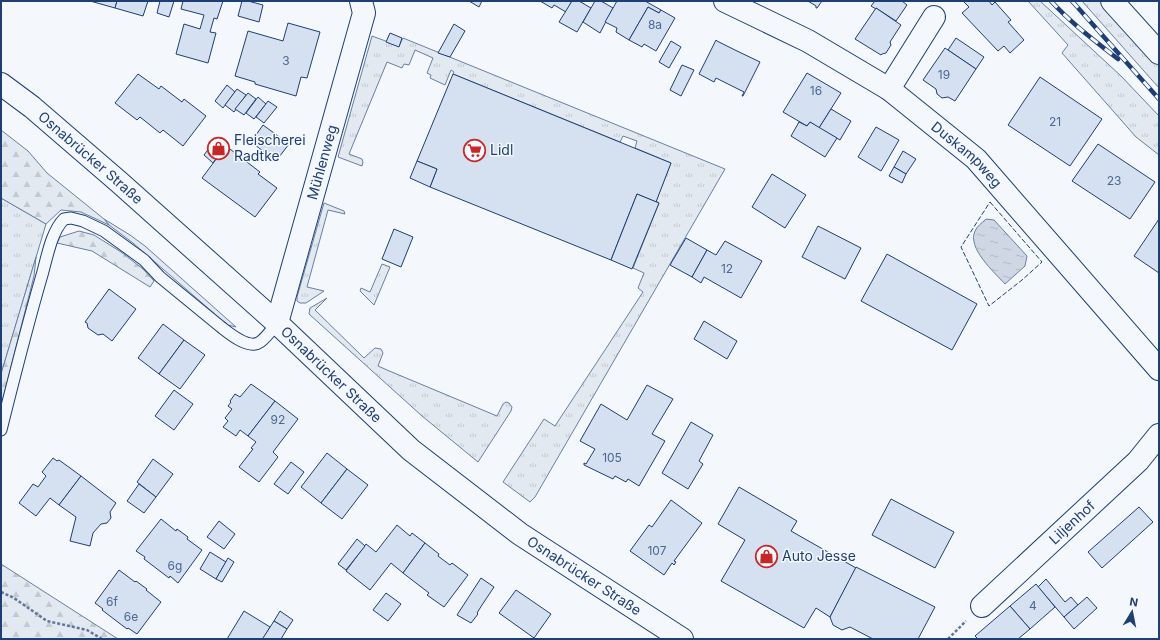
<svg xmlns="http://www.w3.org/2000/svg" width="1160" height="640" font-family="Inter,sans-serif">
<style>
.grass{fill:url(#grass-tufts);stroke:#687fa3}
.forest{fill:url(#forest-firs);stroke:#687fa3}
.water{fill:url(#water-ripples);stroke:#687fa3}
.building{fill:#d5e0f0;stroke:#1d3f73}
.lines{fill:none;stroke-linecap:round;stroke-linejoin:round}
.service-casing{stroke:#1d3f73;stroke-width:13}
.minor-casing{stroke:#1d3f73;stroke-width:24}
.secondary-casing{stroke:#1d3f73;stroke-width:24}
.path{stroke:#5e769c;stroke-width:2.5;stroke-dasharray:3 2;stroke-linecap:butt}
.service{stroke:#f4f7fb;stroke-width:11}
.minor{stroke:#f4f7fb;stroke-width:22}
.secondary{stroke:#f4f7fb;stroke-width:22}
.rail-casing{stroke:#1d3f73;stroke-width:4.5}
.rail{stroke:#f4f7fb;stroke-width:3;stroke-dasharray:9;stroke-linecap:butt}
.fence{stroke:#1d3f73;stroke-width:1;stroke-dasharray:5 2;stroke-linecap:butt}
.labels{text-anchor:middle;stroke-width:3;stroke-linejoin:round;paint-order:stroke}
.number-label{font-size:12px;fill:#4b6792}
.poi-label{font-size:14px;fill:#1d3f73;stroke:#f4f7fb;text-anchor:start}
.street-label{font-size:14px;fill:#1d3f73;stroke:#f4f7fb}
</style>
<defs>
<pattern id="grass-tufts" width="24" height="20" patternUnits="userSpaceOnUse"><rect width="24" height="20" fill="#e3e9f0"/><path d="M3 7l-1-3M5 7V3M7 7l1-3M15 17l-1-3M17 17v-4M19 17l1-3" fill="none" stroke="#c2c9d1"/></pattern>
<pattern id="forest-firs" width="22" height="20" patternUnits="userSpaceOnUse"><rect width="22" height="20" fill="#e3e9f0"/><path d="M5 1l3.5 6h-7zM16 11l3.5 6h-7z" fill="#c2c9d1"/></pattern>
<pattern id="water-ripples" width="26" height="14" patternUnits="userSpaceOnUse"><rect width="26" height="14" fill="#cfd7e4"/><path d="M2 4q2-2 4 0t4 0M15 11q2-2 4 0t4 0" fill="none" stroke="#b1bac7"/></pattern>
</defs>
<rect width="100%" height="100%" fill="#f4f7fb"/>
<!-- grass -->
<g class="grass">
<path d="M1028,1H1040L1121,76L1159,116V155L1136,137L1062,53L1068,45Z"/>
<path d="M1082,1H1101L1159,64V88Z"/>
<path d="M372,36L399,46L403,38L725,169L535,497L530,502L503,482L544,419L555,426L643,292L638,288L644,273L633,268L659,203L656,201L671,163L635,148L637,141L623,136L620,142L453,74L454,72L451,70L445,85L430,78L431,75L427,73L433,58L415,50L409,65L404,64L402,68L387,62L349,154L362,159L363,162L362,166L338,157Z"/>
<path d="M1,198L46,224L1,374Z"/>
<path d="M324,203L344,211L345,214L328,210L307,287L324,291L306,303H300L297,301V297Z"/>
<path d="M104,219L130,235L145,246L236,327L228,325L217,316L133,243L109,225Z"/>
<path d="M382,264L390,267L374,305L360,291L361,288L370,292Z"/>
<path d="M327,298L315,310L364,358L375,348L381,349L383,353L378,366L387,370L497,416L503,404L506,402L509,403L512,407L511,411L478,462L422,416L309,314L310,308Z"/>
</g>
<!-- forest -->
<g class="forest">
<path d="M1,130L28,151L47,173L104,219L109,225L81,212L61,210L46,224L1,198Z"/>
<path d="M79,231L94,235L121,252L143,269L154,281L150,287L92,251L57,243L60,237Z"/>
<path d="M36,257L34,276L1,406V374Z"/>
<path d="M1,564L118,639H1Z"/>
</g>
<!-- water -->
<path class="water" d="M986,219L994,220L1027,256L1025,266L1005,284C994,272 967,248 975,231C977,226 982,223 986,219Z"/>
<!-- building -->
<g class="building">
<path d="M90,1H117L115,8Z"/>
<path d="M117,1H148L143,16L115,8Z"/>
<path d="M160,1H174L169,17L157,13Z"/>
<path d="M183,1H223L217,19L214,18L210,32L216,33L208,63L176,54L184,24L200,29L204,15L181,9Z"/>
<path d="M242,1H248L263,5L259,22L238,16Z"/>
<path d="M469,1H482L479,7Z"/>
<path d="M540,1H572L566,12L554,5L552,8Z"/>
<path d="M572,1H579L591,8L577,32L559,22Z"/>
<path d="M595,1H601L613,8L600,33L583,22Z"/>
<path d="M617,1H645L661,10L659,13L648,7L629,40L616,32L617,28L605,22Z"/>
<path d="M808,1H822L817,8H816V6Z"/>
<path d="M875,1H902L907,5L896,21L876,8V9L871,6Z"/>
<path d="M963,1H989L992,5L995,2L1011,20L1008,22L1024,40L1010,53L1004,46L998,51L962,13L969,7Z"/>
<path d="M648,7L659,13L661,10L675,18L656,51L644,44L642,47L629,40Z"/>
<path d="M876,8L901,25L890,42L891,45L886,53L882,54L881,55L855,39Z"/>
<path d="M288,23L320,32L307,78L301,77L296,96L255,84V82L235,76L248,31L283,41Z"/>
<path d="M454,24L465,31L450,57L438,53Z"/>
<path d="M390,33L402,38L399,47L386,42Z"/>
<path d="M956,38L984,57L976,69L948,50Z"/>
<path d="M716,40L717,41L735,50L760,62L743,96H742L744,92L716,78L714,82L699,74Z"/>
<path d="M671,41L681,47L669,68L659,62Z"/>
<path d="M945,48L976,69L955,101L948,97L942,98L937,94L936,89L923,80Z"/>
<path d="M682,65L694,70L681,96L670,90Z"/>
<path d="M807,73L841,93L819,128L810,122L807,126L783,112Z"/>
<path d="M138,74L159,89L161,86L182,102L184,99L206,116L183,146L163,130L160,133L140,117L137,120L115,103Z"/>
<path d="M453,74L671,163L656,202L637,194L611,260L430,187L437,169L417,161Z"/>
<path d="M1040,77L1102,119L1070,166L1008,125Z"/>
<path d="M227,85L235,92L223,108L215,101Z"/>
<path d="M237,89L246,95L234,112L225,105Z"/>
<path d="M248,93L256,99L244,115L235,109Z"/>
<path d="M258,97L266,104L254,119L246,113Z"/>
<path d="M268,101L277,107L264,123L256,117Z"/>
<path d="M831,109L851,121L840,140L819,128Z"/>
<path d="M799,122L807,126L810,122L837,138L825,157L791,136Z"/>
<path d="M263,125L289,144L276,161L251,142Z"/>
<path d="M876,127L899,140L881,171L858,157Z"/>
<path d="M216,139L225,146L213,163L204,155Z"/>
<path d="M1098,144L1155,182L1130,219L1072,181Z"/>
<path d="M226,146L260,172L258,174L277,188L255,217L202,178Z"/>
<path d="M903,151L916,159L906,174L894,167Z"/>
<path d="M417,161L437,169L430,187L410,178Z"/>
<path d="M894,167L906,174L902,183L889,176Z"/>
<path d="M772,174L806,195L785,228L752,207Z"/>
<path d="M637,194L659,203L632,269L611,260Z"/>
<path d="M1159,219V273L1134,256Z"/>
<path d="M818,226L861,248L845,279L802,257Z"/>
<path d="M394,229L413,237L401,267L382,259Z"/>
<path d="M686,238L707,250L692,277L670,265Z"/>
<path d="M725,241L762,261L741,298L704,277L701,283L692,277L707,250L716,255Z"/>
<path d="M887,254L977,304L952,350L861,301Z"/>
<path d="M109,289L136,309L112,341L103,334L98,335L88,328L87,323L85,322Z"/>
<path d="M704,321L737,341L727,359L694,339Z"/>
<path d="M163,324L184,340L159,374L138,358Z"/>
<path d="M184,340L205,355L180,389L159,374Z"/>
<path d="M251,384L275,401L248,436L240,430L236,436L223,427L228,421L225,418L232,409L228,406L231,402L230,401L235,394L240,397Z"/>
<path d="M647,385L673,399L652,434L665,441L639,486L628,479L626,482L615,476L613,479L584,465V463L586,464L595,449L580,441L601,404L627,420Z"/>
<path d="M174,390L193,404L174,430L155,416Z"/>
<path d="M275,401L298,419L273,452L278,457L259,482L239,467L253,449L251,448L256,442L248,436Z"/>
<path d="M691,422L713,435L699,461L703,464L688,489L662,473Z"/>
<path d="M327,453L347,469L321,503L301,487Z"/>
<path d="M53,458L57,461L59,460L81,476L59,505L50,498L36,516L19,503L33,484L38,487L46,476L42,472Z"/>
<path d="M153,459L173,474L156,497L137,482Z"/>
<path d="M291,462L304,472L288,494L274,484Z"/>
<path d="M347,469L368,485L342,519L321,503Z"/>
<path d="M81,476L116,503L110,512L111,518L107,523L101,524L93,533L90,546L70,541L76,517L59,505Z"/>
<path d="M139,484L156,497L144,513L127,501Z"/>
<path d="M739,487L797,521L791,531L856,568L830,617L816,608L804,628L721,581L745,540L718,524Z"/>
<path d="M891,499L954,532L935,568L872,535Z"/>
<path d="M671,500L702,523L674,561L676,562L674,565L672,563L664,575L630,551L649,525L652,527Z"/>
<path d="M1139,507L1153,522L1102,568L1088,552Z"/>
<path d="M161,519L176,531L177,529L188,537L187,539L202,550L178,583L170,576L169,578L144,559L145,557L136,551Z"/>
<path d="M219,521L235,534L224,549L207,537Z"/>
<path d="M397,525L410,536L412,533L425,543L403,573L391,563L370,590L346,571L366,544L376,552Z"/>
<path d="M357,539L365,546L346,570L338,564Z"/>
<path d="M425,543L439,554L438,556L450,565L452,563L468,575L444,607L427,595L429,593L403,573Z"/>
<path d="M210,552L226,562L216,579L200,569Z"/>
<path d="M228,558L234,562L222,582L216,579Z"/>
<path d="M856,567L935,607L918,639H873L850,627L842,630L833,625L830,617Z"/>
<path d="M119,570L135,582L136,581L147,589L146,590L161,602L137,634L128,628L127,629L102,610L103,609L95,603Z"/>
<path d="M481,578L494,587L482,605L477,613L478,614L471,623L457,615Z"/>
<path d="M1046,579L1065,602L1071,597L1078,605L1064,617L1038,587Z"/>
<path d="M1036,584L1055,607L1030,629L1010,606Z"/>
<path d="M516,590L551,614L534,638L499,613Z"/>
<path d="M386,593L401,604L388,621L373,610Z"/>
<path d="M1087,597L1097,608L1074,629L1064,617Z"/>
<path d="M1010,606L1030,629L1018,639H978L975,636Z"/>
<path d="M244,611L270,627L263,639H227Z"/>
<path d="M280,611L293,620L287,629L274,621Z"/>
<path d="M274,621L287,629L281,639H264L263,638Z"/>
</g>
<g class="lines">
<defs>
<path id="service" d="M1,430C14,378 27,326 42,275C47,258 51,232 64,219L71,218L83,221L104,231L144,260L160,277L221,327C230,334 249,350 260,342C267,337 272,329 277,323"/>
<g id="minor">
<path id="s1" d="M725,1L808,41L889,89L976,159L1159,369"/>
<path d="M1112,1L1159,53"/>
<path d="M889,89L934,17"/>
<path id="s2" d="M277,323L364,13L361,1"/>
<path id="s3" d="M982,606L1138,461L1159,435"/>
</g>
<g id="secondary">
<path id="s4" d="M1,84L32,107L119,182L277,323L411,450L520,534L682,639"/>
</g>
</defs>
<!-- service casing -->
<use href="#service" class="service-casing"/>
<!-- minor casing -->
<use href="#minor" class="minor-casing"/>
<!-- secondary casing -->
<use href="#secondary" class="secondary-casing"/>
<!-- path -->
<g class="path">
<path d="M1,592L14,598L47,621L87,630L102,639"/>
<path d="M948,639L966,621"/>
</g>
<!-- service -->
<use href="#service" class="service"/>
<!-- minor -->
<use href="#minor" class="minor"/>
<!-- secondary -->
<use href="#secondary" class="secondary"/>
<defs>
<g id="rail">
<path d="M1051,1C1071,23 1095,41 1118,59"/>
<path d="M1072,1L1159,99"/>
</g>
</defs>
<!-- rail casing -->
<use href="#rail" class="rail-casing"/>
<!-- rail -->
<use href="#rail" class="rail"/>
<!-- fence -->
<path class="fence" d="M990,202L1042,262L1022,280L989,306L961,247Z"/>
</g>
<!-- icons -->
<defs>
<symbol id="shop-ring" viewBox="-11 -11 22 22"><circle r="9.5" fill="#f4f7fb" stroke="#c62828" stroke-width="1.5"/><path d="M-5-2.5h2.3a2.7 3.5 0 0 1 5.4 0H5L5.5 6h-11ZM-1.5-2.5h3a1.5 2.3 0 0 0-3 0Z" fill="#c62828"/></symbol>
<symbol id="supermarket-ring" viewBox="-11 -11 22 22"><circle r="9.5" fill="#f4f7fb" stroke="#c62828" stroke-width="1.5"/><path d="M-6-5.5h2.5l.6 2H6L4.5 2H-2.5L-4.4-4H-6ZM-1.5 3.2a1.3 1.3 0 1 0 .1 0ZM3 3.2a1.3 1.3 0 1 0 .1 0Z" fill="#c62828"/></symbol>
</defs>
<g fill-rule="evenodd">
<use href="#shop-ring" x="206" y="136" width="25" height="25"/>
<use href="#supermarket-ring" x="462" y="138" width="25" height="25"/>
<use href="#shop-ring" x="754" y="544" width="25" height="25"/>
</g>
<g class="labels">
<!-- number labels -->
<g class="number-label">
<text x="655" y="29">8a</text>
<text x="286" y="65">3</text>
<text x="944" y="79">19</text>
<text x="816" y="95">16</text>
<text x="1055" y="126">21</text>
<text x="1114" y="185">23</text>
<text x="727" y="273">12</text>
<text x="278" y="424">92</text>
<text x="612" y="462">105</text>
<text x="657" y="555">107</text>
<text x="175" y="570">6g</text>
<text x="112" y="606">6f</text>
<text x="1033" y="610">4</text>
<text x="131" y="621">6e</text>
</g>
<!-- poi labels -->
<g class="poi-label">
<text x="234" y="145">Fleischerei<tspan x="234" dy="16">Radtke</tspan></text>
<text x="490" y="155">Lidl</text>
<text x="782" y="561">Auto Jesse</text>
</g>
<!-- street labels -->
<g class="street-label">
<text dy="5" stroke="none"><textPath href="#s1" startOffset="288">Duskampweg</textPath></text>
<text dy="5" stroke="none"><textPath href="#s4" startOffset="116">Osnabrücker Straße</textPath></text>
<text dy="5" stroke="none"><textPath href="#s2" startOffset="167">Mühlenweg</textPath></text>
<text dy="5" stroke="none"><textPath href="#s4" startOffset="440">Osnabrücker Straße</textPath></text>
<text dy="5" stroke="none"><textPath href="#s3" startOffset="123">Liljenhof</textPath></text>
<text dy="5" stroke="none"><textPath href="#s4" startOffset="764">Osnabrücker Straße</textPath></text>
</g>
</g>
<!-- border -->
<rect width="1160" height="640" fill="none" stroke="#1d3f73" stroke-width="4"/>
<!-- north arrow -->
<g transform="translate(1132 612) rotate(10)" stroke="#f4f7fb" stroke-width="3" paint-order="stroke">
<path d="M0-3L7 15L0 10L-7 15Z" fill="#1d3f73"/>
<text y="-6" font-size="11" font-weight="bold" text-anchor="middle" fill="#1d3f73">N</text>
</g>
</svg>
